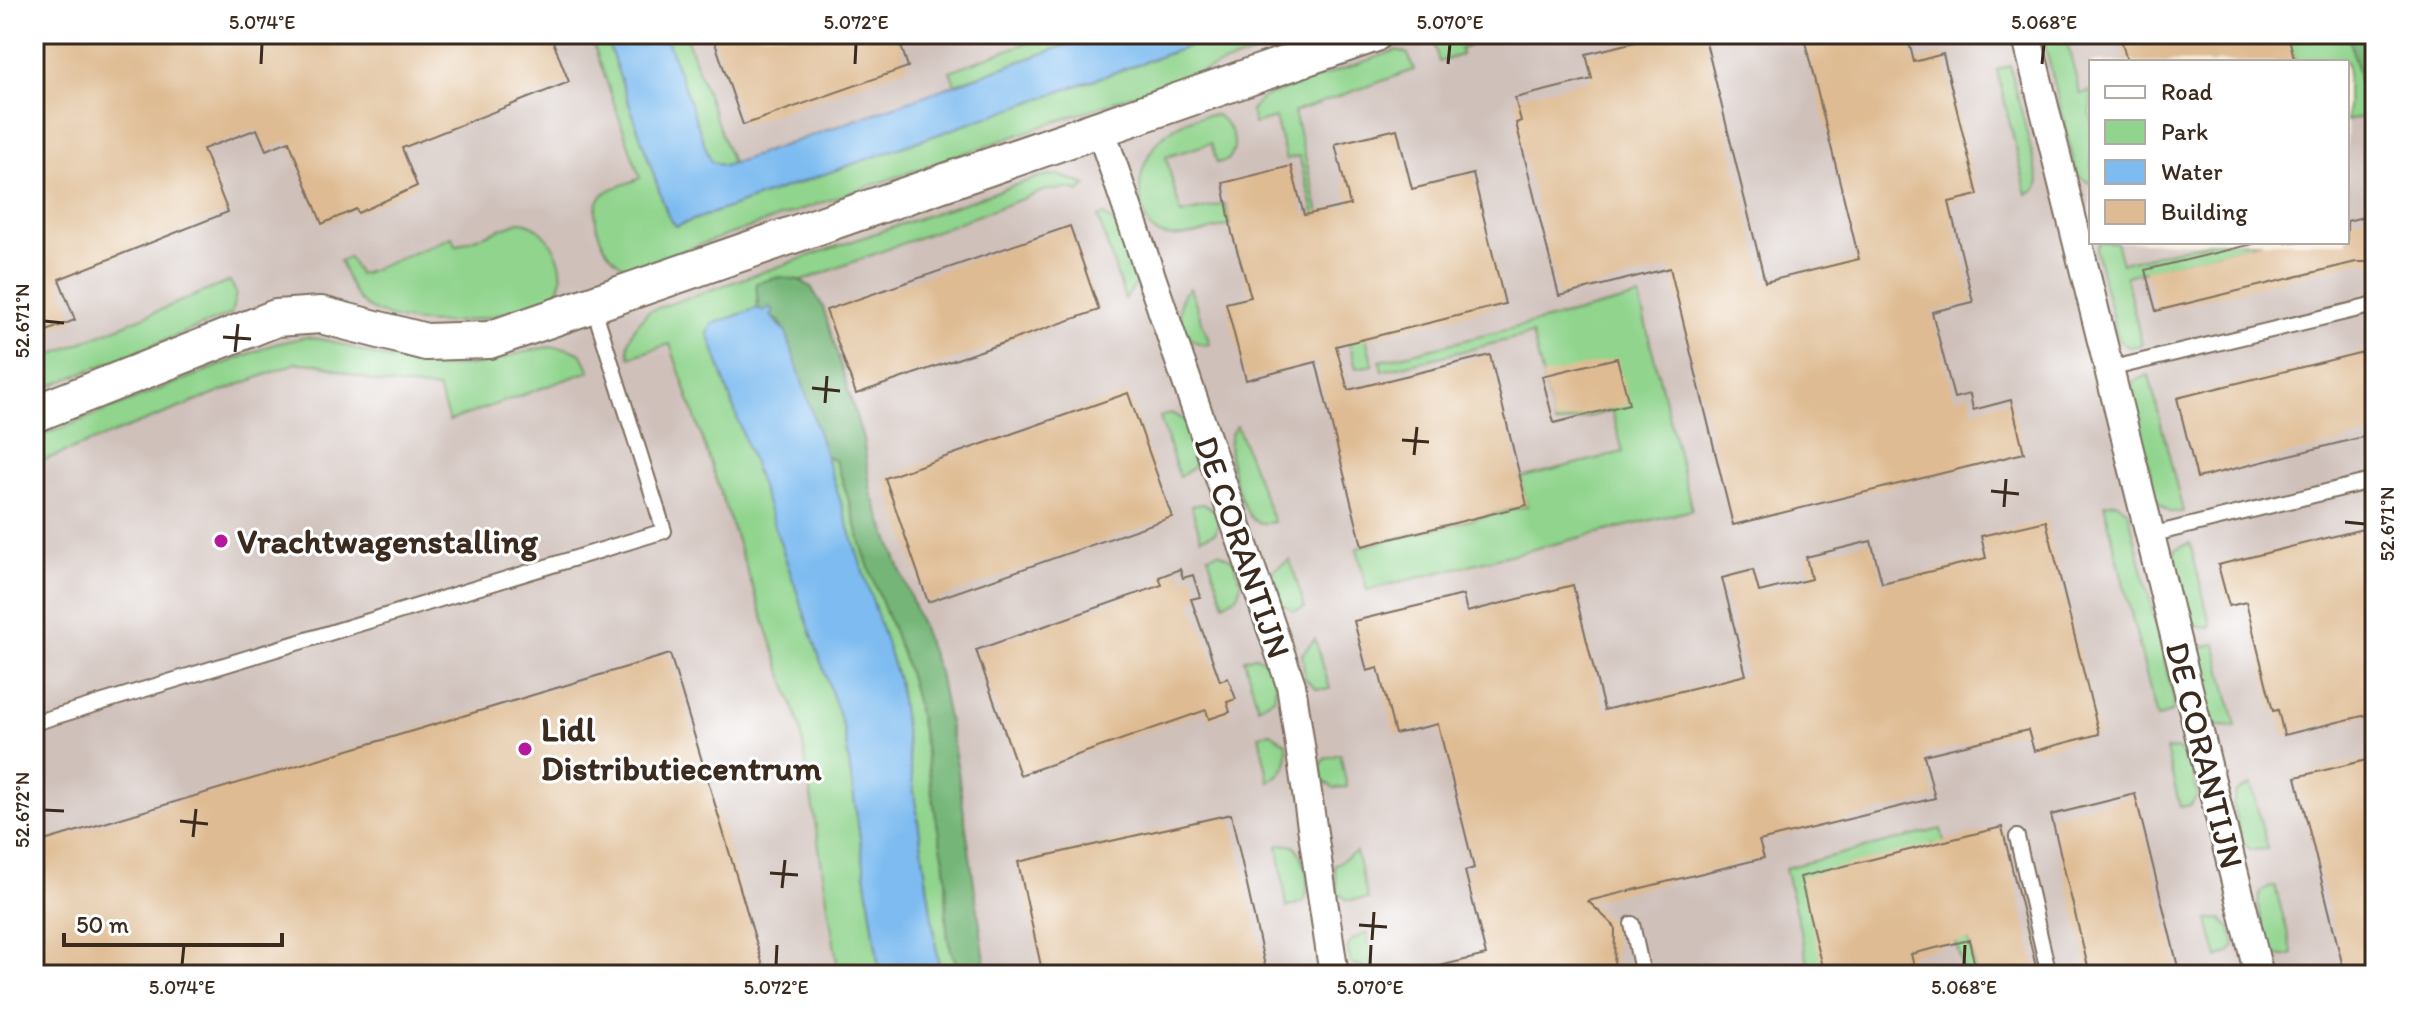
<svg xmlns="http://www.w3.org/2000/svg" width="2409" height="1009" font-family="Itim,sans-serif">
<style>
.industrial{fill:#cfc0ba;fill-rule:evenodd}
.green{fill:#90d48d;stroke:#667f56;stroke-width:2}
.forest{fill:#74b678;stroke:#58704b;stroke-width:2}
.water{fill:#7dbbf0;stroke:#5c7287;stroke-width:2}
.building{fill:#debb92}
.lines{fill:none;stroke-linecap:round;stroke-linejoin:round}
.service-casing{stroke:#7d6f60;stroke-width:18}
.minor-casing{stroke:#7d6f60;stroke-width:32}
.tertiary-casing{stroke:#7d6f60;stroke-width:40}
.service{stroke:#fff;stroke-width:14}
.minor{stroke:#fff;stroke-width:28}
.tertiary{stroke:#fff;stroke-width:36}
.ticks{fill:none;stroke:#3b2a1e;stroke-width:3}
.poi-dot{fill:#b5179e;stroke:#fff;stroke-width:3}
.labels{text-anchor:middle;stroke-width:6;stroke-linejoin:round;paint-order:stroke}
.poi-label{font-size:34px;font-weight:bold;fill:#3b2a1e;stroke:#fff;text-anchor:start}
.street-label{font-size:34px;fill:#3b2a1e;stroke:#fff}
.neatline{fill:none;stroke:#3b2a1e;stroke-width:3}
.ticks-label{font-size:20px;text-anchor:middle;fill:#3b2a1e}
</style>
<rect width="100%" height="100%" fill="#fff"/>
<filter id="ink" filterUnits="userSpaceOnUse"><feTurbulence type="fractalNoise" baseFrequency=".0125" numOctaves="2"/><feDisplacementMap in="SourceGraphic" scale="16" xChannelSelector="R" yChannelSelector="G"/><feConvolveMatrix kernelMatrix="1 2 1 2 8 2 1 2 1" color-interpolation-filters="sRGB"/></filter>
<filter id="wash" filterUnits="userSpaceOnUse"><feTurbulence type="fractalNoise" baseFrequency=".006" numOctaves="4" result="noise"/><feDisplacementMap in="SourceGraphic" scale="32" xChannelSelector="R" yChannelSelector="G"/><feGaussianBlur stdDeviation="1.8" result="paint"/><feColorMatrix in="noise" values="0 0 0 0 0 0 0 0 0 0 0 0 0 0 0 0 0 1.4 0 .05"/><feComposite in="paint" operator="in"/></filter>
<g filter="url(#wash)">
<rect width="100%" height="100%" fill="#f7eedc"/>
<!-- industrial -->
<path class="industrial" d="M34,34H2375V975H34ZM2091,62H2347V242H2091Z"/>
<!-- green -->
<g class="green">
<path d="M590,34H605L668,216L676,226L1224,34H1310L632,268C607,266 585,217 601,197C609,187 628,184 640,178Z"/>
<path d="M665,34H685L732,163L725,166L711,163Z"/>
<path d="M1051,34H1098L955,84L950,71Z"/>
<path d="M1444,34H1505L1460,49L1461,55L1439,62L1435,47Z"/>
<path d="M2046,34H2065L2080,94L2091,91V184L2077,175L2045,45Z"/>
<path d="M2321,34H2348L2369,115L2347,121V62H2295L2293,53L2209,62Z"/>
<path d="M1397,50L1408,54L1414,70L1294,112L1319,213L1333,210L1373,365L1356,368L1299,156L1286,159L1275,118L1254,124L1251,110L1263,97Z"/>
<path d="M2010,66L2039,182L2037,188L2027,194L1997,70Z"/>
<path d="M1217,115C1232,127 1241,144 1228,160L1217,163L1211,143L1166,157L1181,214L1225,204L1230,225C1210,229 1177,243 1157,233C1148,229 1147,222 1144,214C1127,165 1165,115 1217,115Z"/>
<path d="M1058,175L1087,185L1080,192L1070,189L1046,190L802,281L779,277L756,301L758,308L712,324L844,729L880,975H839L800,726L670,344L630,357C624,339 636,324 649,311L1039,177Z"/>
<path d="M1104,215L1117,226L1136,284L1125,299L1098,217Z"/>
<path d="M519,222C546,221 577,274 553,296C548,301 538,303 531,305C485,322 414,333 369,308C353,299 347,277 340,261L349,257L359,275L452,237L456,246Z"/>
<path d="M2099,242H2116L2122,263L2208,242H2262L2126,276L2142,345L2129,347L2118,340L2096,250Z"/>
<path d="M230,281L236,293L231,314L35,392L34,362Z"/>
<path d="M1190,288L1210,344C1182,349 1169,303 1190,288Z"/>
<path d="M1639,297L1692,510L1367,590L1357,548L1527,506L1520,478L1623,452L1612,411L1555,425L1532,334L1382,371L1380,361Z"/>
<path d="M305,337C329,339 348,347 371,354C404,364 440,369 475,365C509,361 551,334 582,355L590,371L449,421L438,389L379,383L319,364L296,363L34,464V439L272,345Z"/>
<path d="M2149,375L2183,512H2170L2157,502L2131,393L2134,381Z"/>
<path d="M1171,413L1186,421L1197,455L1194,467L1179,477L1160,417Z"/>
<path d="M1237,426L1274,522C1265,524 1255,524 1250,516C1238,500 1219,440 1237,426Z"/>
<path d="M825,455L835,460C849,494 856,530 868,565C883,609 904,651 915,697C928,750 932,806 944,859C952,898 935,945 966,975H940L898,680Z"/>
<path d="M2116,502L2128,511L2174,700L2173,711L2157,718L2104,504Z"/>
<path d="M1203,504L1215,510L1219,524L1215,533L1201,538L1191,506Z"/>
<path d="M2190,543L2211,627L2193,625C2180,612 2168,566 2176,549Z"/>
<path d="M1219,552L1233,560L1241,582L1239,594L1224,604L1208,556Z"/>
<path d="M1290,560L1305,608L1294,611L1280,603L1272,581L1275,569Z"/>
<path d="M1315,639L1330,689H1317L1305,679L1302,654Z"/>
<path d="M2215,643L2236,727L2218,726C2205,712 2193,667 2201,649Z"/>
<path d="M1255,656C1272,660 1279,683 1274,698L1258,707L1244,659Z"/>
<path d="M1271,733L1286,743C1289,763 1287,771 1269,782L1259,735Z"/>
<path d="M2177,749L2190,758L2197,796L2190,805L2180,807L2166,750Z"/>
<path d="M1340,754L1347,787L1334,788L1323,781L1320,766L1326,758Z"/>
<path d="M2251,785L2268,849L2252,850L2242,843L2233,805L2236,792Z"/>
<path d="M1941,829L1977,975H1964L1932,844L1824,975H1811L1785,868Z"/>
<path d="M1283,844L1295,846C1306,859 1311,885 1304,901L1287,908L1278,846Z"/>
<path d="M1356,852L1368,899L1347,900L1338,892L1334,865Z"/>
<path d="M2270,886H2275L2293,954C2283,958 2275,956 2268,949L2258,904L2260,892Z"/>
<path d="M2221,919L2231,928L2235,945L2229,953L2218,958L2208,920Z"/>
<path d="M1367,933L1372,969H1370L1351,963L1347,948L1353,939Z"/>
</g>
<!-- forest -->
<g class="forest">
<path d="M2348,34H2375V139Z"/>
<path d="M779,277L799,280L811,287L823,307L863,439L871,492L939,673L957,765L987,975H966C935,945 952,898 944,859C932,806 928,750 915,697C904,651 883,609 868,565C856,530 849,494 835,460L825,455L786,332L780,322L758,308L756,283Z"/>
</g>
<!-- water -->
<g class="water">
<path d="M605,34H665L711,162L725,166L1098,34H1224L676,226L668,216Z"/>
<path d="M768,307L774,310L771,316L786,332L898,680L940,975H880L844,729L708,333L712,324L758,308L764,312Z"/>
</g>
<g id="blocks">
<!-- building -->
<g class="building">
<path d="M34,34H550L569,82L402,148L417,186L358,213L356,209L322,224L289,141L266,150L257,129L203,149L228,212L59,279L75,320L34,336Z"/>
<path d="M712,34H897L908,67L743,125Z"/>
<path d="M1668,34H1704L1765,282L1859,259L1803,34H1907L1914,62L1943,54L1978,195L1949,202L1973,302L1932,312L1954,398L1970,394L1973,410L2011,400L2024,453L1733,525L1670,268L1559,296L1516,123L1521,121L1515,98L1592,79L1586,54Z"/>
<path d="M2120,34H2288L2295,62H2127Z"/>
<path d="M1397,129L1412,189L1473,174L1505,304L1336,346L1348,390L1490,355L1527,505L1362,546L1316,362L1246,380L1226,303L1251,297L1232,233L1223,183L1291,166L1304,215L1350,205L1335,144Z"/>
<path d="M2375,214V262H2356L2156,311L2145,270L2261,242H2347V221Z"/>
<path d="M1070,226L1099,310L856,394L826,310Z"/>
<path d="M2375,349V434L2197,478L2177,398Z"/>
<path d="M1617,358L1629,404L1554,423L1542,376Z"/>
<path d="M1128,393L1172,517L928,602L885,478Z"/>
<path d="M2046,521L2099,734L2034,751L2028,730L1924,755L1935,798L1759,841L1764,858L1588,901L1615,927L1614,975H1440L1439,966L1486,955L1465,871L1474,868L1438,724L1395,734L1378,668L1367,671L1354,621L1463,595L1467,612L1573,585L1604,710L1746,675L1722,578L1753,570L1759,592L1811,579L1806,557L1871,541L1882,583L1986,558L1981,536Z"/>
<path d="M2375,526V713L2284,735L2278,710L2273,711L2246,602L2229,606L2218,565Z"/>
<path d="M1180,569L1183,578L1193,575L1200,597L1191,599L1220,681L1228,678L1236,699L1227,702L1230,712L1209,719L1206,710L1020,775L976,650L1162,585L1159,577Z"/>
<path d="M670,654L766,975H34V844Z"/>
<path d="M2375,758V975H2345L2296,777Z"/>
<path d="M2135,794L2180,975H2090L2051,815Z"/>
<path d="M1231,814L1267,975H1043L1018,862Z"/>
<path d="M2002,827L2038,975H1977L1969,940L1911,954L1916,975H1824L1800,877Z"/>
</g>
</g>
</g>
<g filter="url(#ink)">
<use href="#blocks" fill-opacity="0" stroke="#7d6f60" stroke-width="2"/>
<g class="lines">
<defs>
<g id="service">
<path d="M2109,369L2375,305"/>
<path d="M2150,535L2375,480"/>
<path d="M34,723L664,531L593,305"/>
<path d="M2017,837L2049,975"/>
<path d="M1632,924L1643,975"/>
</g>
<g id="minor">
<path d="M2026,34L2259,975"/>
<path d="M1101,131L1291,685L1334,975"/>
</g>
<path id="tertiary" d="M34,414L276,318L321,315L426,342L489,340L1373,34"/>
</defs>
<!-- service casing -->
<use href="#service" class="service-casing"/>
<!-- minor casing -->
<use href="#minor" class="minor-casing"/>
<!-- tertiary casing -->
<use href="#tertiary" class="tertiary-casing"/>
<!-- service -->
<use href="#service" class="service"/>
<!-- minor -->
<use href="#minor" class="minor"/>
<!-- tertiary -->
<use href="#tertiary" class="tertiary"/>
</g>
</g>
<!-- ticks -->
<path class="ticks" d="M261,64L262,44M855,64L856,44M1448,64L1450,44M2042,64L2044,44M44,321L64,323M223,337L251,339M235,352L238,324M812,388L840,391M825,403L827,376M1402,440L1429,442M1414,455L1417,427M1991,491L2019,494M2004,507L2006,479M2345,522L2365,524M44,810L64,811M180,821L208,824M193,837L196,809M770,873L798,875M782,888L785,860M1359,925L1387,927M1372,940L1374,912M182,965L184,945M776,965L777,945M1370,965L1371,945M1964,965L1965,945"/>
<!-- markers -->
<g class="poi-dot">
<circle cx="221" cy="541" r="8"/>
<circle cx="525" cy="749" r="8"/>
</g>
<g class="labels">
<!-- poi labels -->
<g class="poi-label">
<text x="237" y="553">Vrachtwagenstalling</text>
<text x="541" y="741">Lidl<tspan x="541" dy="39">Distributiecentrum</tspan></text>
</g>
<!-- street labels -->
<g class="street-label">
<text transform="translate(1243 547) rotate(71)" y="12">DE CORANTIJN</text>
<text transform="translate(2205 755) rotate(76)" y="12">DE CORANTIJN</text>
</g>
</g>
<!-- margin -->
<rect width="2409" height="1009" fill="none" stroke="#fff" stroke-width="88"/>
<!-- legend -->
<rect x="2089" y="60" width="260" height="184" fill="#ffffff" stroke="#b1aaa5" stroke-width="2"/>
<rect x="2105" y="86" width="40" height="12" fill="#ffffff" stroke="#b1aaa5" stroke-width="2"/>
<text x="2161" y="100" font-size="24" fill="#3b2a1e">Road</text>
<rect x="2105" y="120" width="40" height="24" fill="#90d48d" stroke="#b1aaa5" stroke-width="2"/>
<text x="2161" y="140" font-size="24" fill="#3b2a1e">Park</text>
<rect x="2105" y="160" width="40" height="24" fill="#7dbbf0" stroke="#b1aaa5" stroke-width="2"/>
<text x="2161" y="180" font-size="24" fill="#3b2a1e">Water</text>
<rect x="2105" y="200" width="40" height="24" fill="#debb92" stroke="#b1aaa5" stroke-width="2"/>
<text x="2161" y="220" font-size="24" fill="#3b2a1e">Building</text>
<!-- scale -->
<path d="M64 933v12h218v-12" fill="none" stroke="#3b2a1e" stroke-width="4"/>
<text x="76" y="933" font-size="24" fill="#3b2a1e" stroke="#ffffff" stroke-width="6" paint-order="stroke">50 m</text>
<rect x="44" y="44" width="2321" height="921" class="neatline"/>
<g class="ticks-label">
<text x="262" y="29">5.074°E</text>
<text x="856" y="29">5.072°E</text>
<text x="1450" y="29">5.070°E</text>
<text x="2044" y="29">5.068°E</text>
<text transform="translate(22 321) rotate(-90)" y="7">52.671°N</text>
<text transform="translate(2387 524) rotate(-90)" y="7">52.671°N</text>
<text transform="translate(22 810) rotate(-90)" y="7">52.672°N</text>
<text x="182" y="994">5.074°E</text>
<text x="776" y="994">5.072°E</text>
<text x="1370" y="994">5.070°E</text>
<text x="1964" y="994">5.068°E</text>
</g>
</svg>
